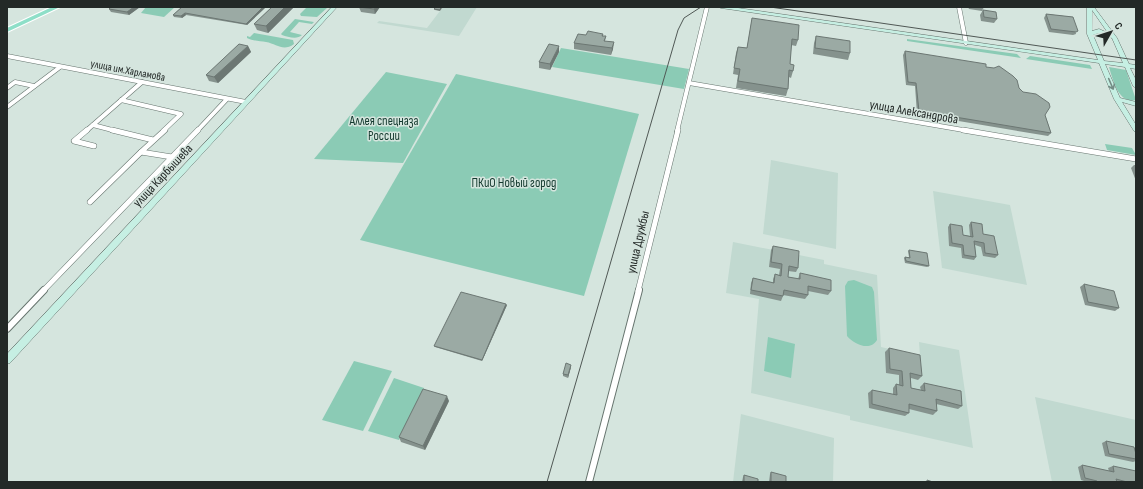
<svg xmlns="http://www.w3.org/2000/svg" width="1143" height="489" font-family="'Sofia Sans Condensed',sans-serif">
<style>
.built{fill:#c1d9d0}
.green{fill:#8bcbb5}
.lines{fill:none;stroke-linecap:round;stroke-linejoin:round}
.street-far2-casing{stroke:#67756f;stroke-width:5}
.street-far1-casing{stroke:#67756f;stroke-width:6}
.street-casing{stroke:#67756f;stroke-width:8}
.secondary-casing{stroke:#67756f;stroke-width:1}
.primary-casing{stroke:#fff;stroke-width:2}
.street-far2{stroke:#fff;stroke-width:4}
.street-far1{stroke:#fff;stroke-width:5}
.street{stroke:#fff;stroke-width:6}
.secondary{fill:#c6efe3;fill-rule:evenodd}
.primary{fill:#8edfc8;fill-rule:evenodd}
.tram{stroke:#505855;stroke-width:1}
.wall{fill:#85928d}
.shaded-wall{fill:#6c7773}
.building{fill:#9baaa4;stroke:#6c7773}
.oneway{stroke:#748c85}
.labels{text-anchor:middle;stroke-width:3;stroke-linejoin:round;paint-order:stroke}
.far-street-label{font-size:11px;fill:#232927;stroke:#d5e5de}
.street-label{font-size:13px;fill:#232927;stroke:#d5e5de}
.park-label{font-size:13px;fill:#13392e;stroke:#d5e5de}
</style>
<rect width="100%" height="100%" fill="#d5e5de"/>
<!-- built -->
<g class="built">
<path d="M443,7H477L459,36L377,23L379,21L427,28Z"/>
<path d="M771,160L838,173L836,249L763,234Z"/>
<path d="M933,191L1010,205L1027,285L942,268Z"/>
<path d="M733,242L824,260V264L877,275L881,347L920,356L919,342L959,350L973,448L850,420V416L751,393L759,299L726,293Z"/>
<path d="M1035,397L1136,420V482H1052Z"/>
<path d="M741,414L834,438L833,482H733Z"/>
</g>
<!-- green -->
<g class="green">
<path d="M146,7H175L164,17L141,13Z"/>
<path d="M307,7H327V8L317,17L301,16L300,14Z"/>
<path d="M295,19L314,22L312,24L299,22L290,32L302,35C297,40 288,37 282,35L281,34Z"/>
<path d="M254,33L293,40L294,44C283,52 277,44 266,42C260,41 253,41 247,38V36L250,37Z"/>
<path d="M907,39L1017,54L1021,58L907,41Z"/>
<path d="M561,48L689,69L684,89L552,67Z"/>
<path d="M1030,56L1090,65L1092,69L1026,59Z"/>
<path d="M1109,67L1126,70L1136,100C1118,104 1113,80 1109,67Z"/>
<path d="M386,72L447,84L403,163L314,159Z"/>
<path d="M456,74L639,114L584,296L360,240Z"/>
<path d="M1105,144L1132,148L1136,155L1107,150Z"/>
<path d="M854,280L872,287L874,292L877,340C870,352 854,344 847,336L845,286L848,281Z"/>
<path d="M768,337L795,344L791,378L764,371Z"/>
<path d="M354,361L392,371L363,431L322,420Z"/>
<path d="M394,378L424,388L399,440L368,431Z"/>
</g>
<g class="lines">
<defs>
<g id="street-far2">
<path d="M959,7L966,43"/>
<path d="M7,56L246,102"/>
<path d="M689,83L969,131"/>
<path d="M7,88L15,82L34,86"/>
<path d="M121,100L181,114L163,131"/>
<path d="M7,107L60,67"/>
<path d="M93,125L116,131"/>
<path d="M86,131L142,82"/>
<path d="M197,131L227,99"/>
<path d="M677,131L707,7"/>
</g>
<g id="street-far1">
<path d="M87,130L74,141L94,146"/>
<path d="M112,130L153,140"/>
<path d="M963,130L1136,159"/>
<path d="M141,152L165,130"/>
<path d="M172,157L198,130"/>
<path d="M43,291L172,157L141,152L90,202"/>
<path d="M638,291L678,130"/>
</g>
<g id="street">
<path d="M7,329L44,290"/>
<path d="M589,482L639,290"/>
</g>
<g id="secondary">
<path d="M332,7H337L10,363L7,364V354Z"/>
<path d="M719,7H731L1098,60L1087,34V7H1094L1117,38L1129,64L1136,65V69L1130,68L1136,80V88L1133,86L1125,67L1105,64L1120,98L1136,102V106L1122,102L1136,125V132L1134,131L1114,99L1099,63L721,8ZM1092,10L1108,33L1099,29L1092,31ZM1099,33L1112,38L1123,63L1104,61L1093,35Z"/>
</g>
<path id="primary" d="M52,7H60L7,32V28Z"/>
</defs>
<!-- street-far2 casing -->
<use href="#street-far2" class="street-far2-casing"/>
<!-- street-far1 casing -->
<use href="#street-far1" class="street-far1-casing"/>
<!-- street casing -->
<use href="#street" class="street-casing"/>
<!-- secondary casing -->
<use href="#secondary" class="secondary-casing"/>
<!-- primary casing -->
<use href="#primary" class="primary-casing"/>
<!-- street-far2 -->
<use href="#street-far2" class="street-far2"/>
<!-- street-far1 -->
<use href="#street-far1" class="street-far1"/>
<!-- street -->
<use href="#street" class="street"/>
<!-- secondary -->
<use href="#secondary" class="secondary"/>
<!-- primary -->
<use href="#primary" class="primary"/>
<!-- tram -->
<g class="tram">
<path d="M770,7L1136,60"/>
<path d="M547,482L678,30L684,18L701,7"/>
</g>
</g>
<!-- wall -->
<g class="wall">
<path d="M140,7L129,15L111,12L109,9Z"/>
<path d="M182,7H266L247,25L186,15L182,18L174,17L173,15Z"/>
<path d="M272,7H294L268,33L257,30L254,24Z"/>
<path d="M359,7H380L375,14L361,12Z"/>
<path d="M443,7L440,11L435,10L434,9Z"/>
<path d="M968,7H984L982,11L969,9Z"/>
<path d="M983,10L997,19L994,23L981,21L980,15Z"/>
<path d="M1046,14L1073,17L1076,34L1073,35L1049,32L1044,18Z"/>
<path d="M752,18L798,40L796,46L791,45L790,64L793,71L791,78L789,77L788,89L786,96L736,88L738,75L733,74L736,53L738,47L747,48Z"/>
<path d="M603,34V36H606L605,41L613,49L611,55L574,49V43L586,35Z"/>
<path d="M816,36L850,53L848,60L813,54L814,43Z"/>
<path d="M248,46L251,52L218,83L209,81L206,75Z"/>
<path d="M905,51L986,67L1019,88L1045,115L1051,133L1048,136L917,114L915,86L906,85L903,55Z"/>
<path d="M559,52L550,70L539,68V62Z"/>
<path d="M1134,165H1136V181L1131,168Z"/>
<path d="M971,222L983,234L998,255L995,258L983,256L981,247L975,245L976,257L974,260L962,258L961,248L949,246L948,227L950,224L963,235L970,236L969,225Z"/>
<path d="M773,246L798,268L796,272L788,271V277L798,279L800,273L831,291L828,295L808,291V295L805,299L783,295V296L781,301L750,294L751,283L753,278L773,283V279L775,274L779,275L780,269L769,267L771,250Z"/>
<path d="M909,250L929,266L927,267L905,263L904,258L905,257H909L908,251Z"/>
<path d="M1084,284L1119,308L1115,311L1085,305L1080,287Z"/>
<path d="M507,305L482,361L435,347L434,346Z"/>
<path d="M889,348L922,376L918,380L911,378V388L921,390L920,387L924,383L962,406L958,409L936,404L937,411L933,415L909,409V413L905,416L869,408L868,393L872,390L893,395V388L896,384L899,385V375L886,373L885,352Z"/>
<path d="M571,367L568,378L563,376V374Z"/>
<path d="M449,401L425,450L401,442L399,437Z"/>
<path d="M1106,441L1136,459V461L1133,462L1105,456L1102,443Z"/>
<path d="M1082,465L1109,471L1108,468L1113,466L1136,482H1087L1081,480L1078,467Z"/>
<path d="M771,472L786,482H769L770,474Z"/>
<path d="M744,475L758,482H742L743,477Z"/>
</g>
<!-- shaded-wall -->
<g class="shaded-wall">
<path d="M134,7H140L129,15L127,12Z"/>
<path d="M263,7H266L247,25L246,24Z"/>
<path d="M285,7H294L268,33L266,26Z"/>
<path d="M375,7H380L375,14L374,9Z"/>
<path d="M185,13L186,15L182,18L181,16Z"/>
<path d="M614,42L613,49L611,55L612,48Z"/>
<path d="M248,46L251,52L218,83L214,77Z"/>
<path d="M559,46V52L550,70V64Z"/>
<path d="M506,304L507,305L482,361V360Z"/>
<path d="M571,365V367L568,378V375Z"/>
<path d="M447,396L449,401L425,450L423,446Z"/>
</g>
<!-- building -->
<g class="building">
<path d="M111,7H134L127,12L109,9Z"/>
<path d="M182,7H263L246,24L185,13L181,16L173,15Z"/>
<path d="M272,7H285L266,26L254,24Z"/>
<path d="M359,7H375L374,9Z"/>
<path d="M436,7H441L440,10L434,9Z"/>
<path d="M983,10L996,12L997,19L984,17Z"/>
<path d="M1046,14L1073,17L1078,31L1076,32L1051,29Z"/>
<path d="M752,18L799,25L798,40L792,39L790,64L794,65L793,71L789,70L788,89L738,81L740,69L734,68L738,47L747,48Z"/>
<path d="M588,31L603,34L602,36H606L604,41L614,42L612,48L574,43L578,34L586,35Z"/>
<path d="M816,36L850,41V53L815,48Z"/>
<path d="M239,44L248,46L214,77L206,75Z"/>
<path d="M549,44L559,46L550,64L539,62Z"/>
<path d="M905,51L986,64V67L994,68L999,66L1013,76L1017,80L1019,88L1023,92L1036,94L1049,103L1050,107L1045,115L1051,133L919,111L916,83L908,82Z"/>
<path d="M971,222L982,224L983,234L994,236L998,255L985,253L984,243L974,241L976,257L964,255L963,245L952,243L950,224L962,226L963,235L973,237Z"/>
<path d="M773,246L799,251L798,268L789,266L788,277L800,279V273L831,280V291L808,286V295L784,290L783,296L751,290L753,278L774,283L775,274L781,276L782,264L771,262Z"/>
<path d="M909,250L927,253L929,266L906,261L905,257L910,258Z"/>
<path d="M1084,284L1114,291L1119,308L1088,302Z"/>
<path d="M461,292L506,304L482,360L434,346Z"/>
<path d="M889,348L920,355L922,376L910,373L911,388L925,391L924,383L961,391L962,406L936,399L937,411L909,404V413L872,404V390L897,395L896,384L903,386L902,371L890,369Z"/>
<path d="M566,363L571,365L568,375L563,374Z"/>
<path d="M423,389L447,396L423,446L399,437Z"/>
<path d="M1106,441L1134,447L1136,454V459L1109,454Z"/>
<path d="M1082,465L1114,472L1113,466L1136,471V482H1127L1116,479L1117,482H1097V481L1085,478Z"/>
<path d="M771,472L786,476V482H771Z"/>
<path d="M744,475L758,479V482H744Z"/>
<path d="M927,480L933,482H927Z"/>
</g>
<!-- one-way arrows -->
<defs><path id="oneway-shaft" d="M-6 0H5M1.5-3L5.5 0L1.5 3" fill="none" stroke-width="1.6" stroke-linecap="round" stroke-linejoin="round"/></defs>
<use class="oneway" href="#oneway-shaft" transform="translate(1111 84) rotate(67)"/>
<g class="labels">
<!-- far-street labels -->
<g class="far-street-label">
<text transform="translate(128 70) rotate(11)" y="4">улица им.Харламова</text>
</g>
<!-- street labels -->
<g class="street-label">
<text transform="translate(914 111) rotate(10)" y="5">улица Александрова</text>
<text transform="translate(162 175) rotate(-47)" y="5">улица Карбышева</text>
<text transform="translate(637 242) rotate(-77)" y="5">улица Дружбы</text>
</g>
<!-- park labels -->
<g class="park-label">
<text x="384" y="125">Аллея спецназа<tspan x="384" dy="15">России</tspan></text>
<text x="514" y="187">ПКиО Новый город</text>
</g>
</g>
<!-- border -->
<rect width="1143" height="489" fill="none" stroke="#232927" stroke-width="16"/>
<!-- north arrow -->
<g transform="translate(1111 32) rotate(51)" stroke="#d5e5de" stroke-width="3" paint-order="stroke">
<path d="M0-3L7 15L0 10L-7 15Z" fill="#232927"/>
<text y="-6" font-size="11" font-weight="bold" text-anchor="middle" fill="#232927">С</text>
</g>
</svg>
